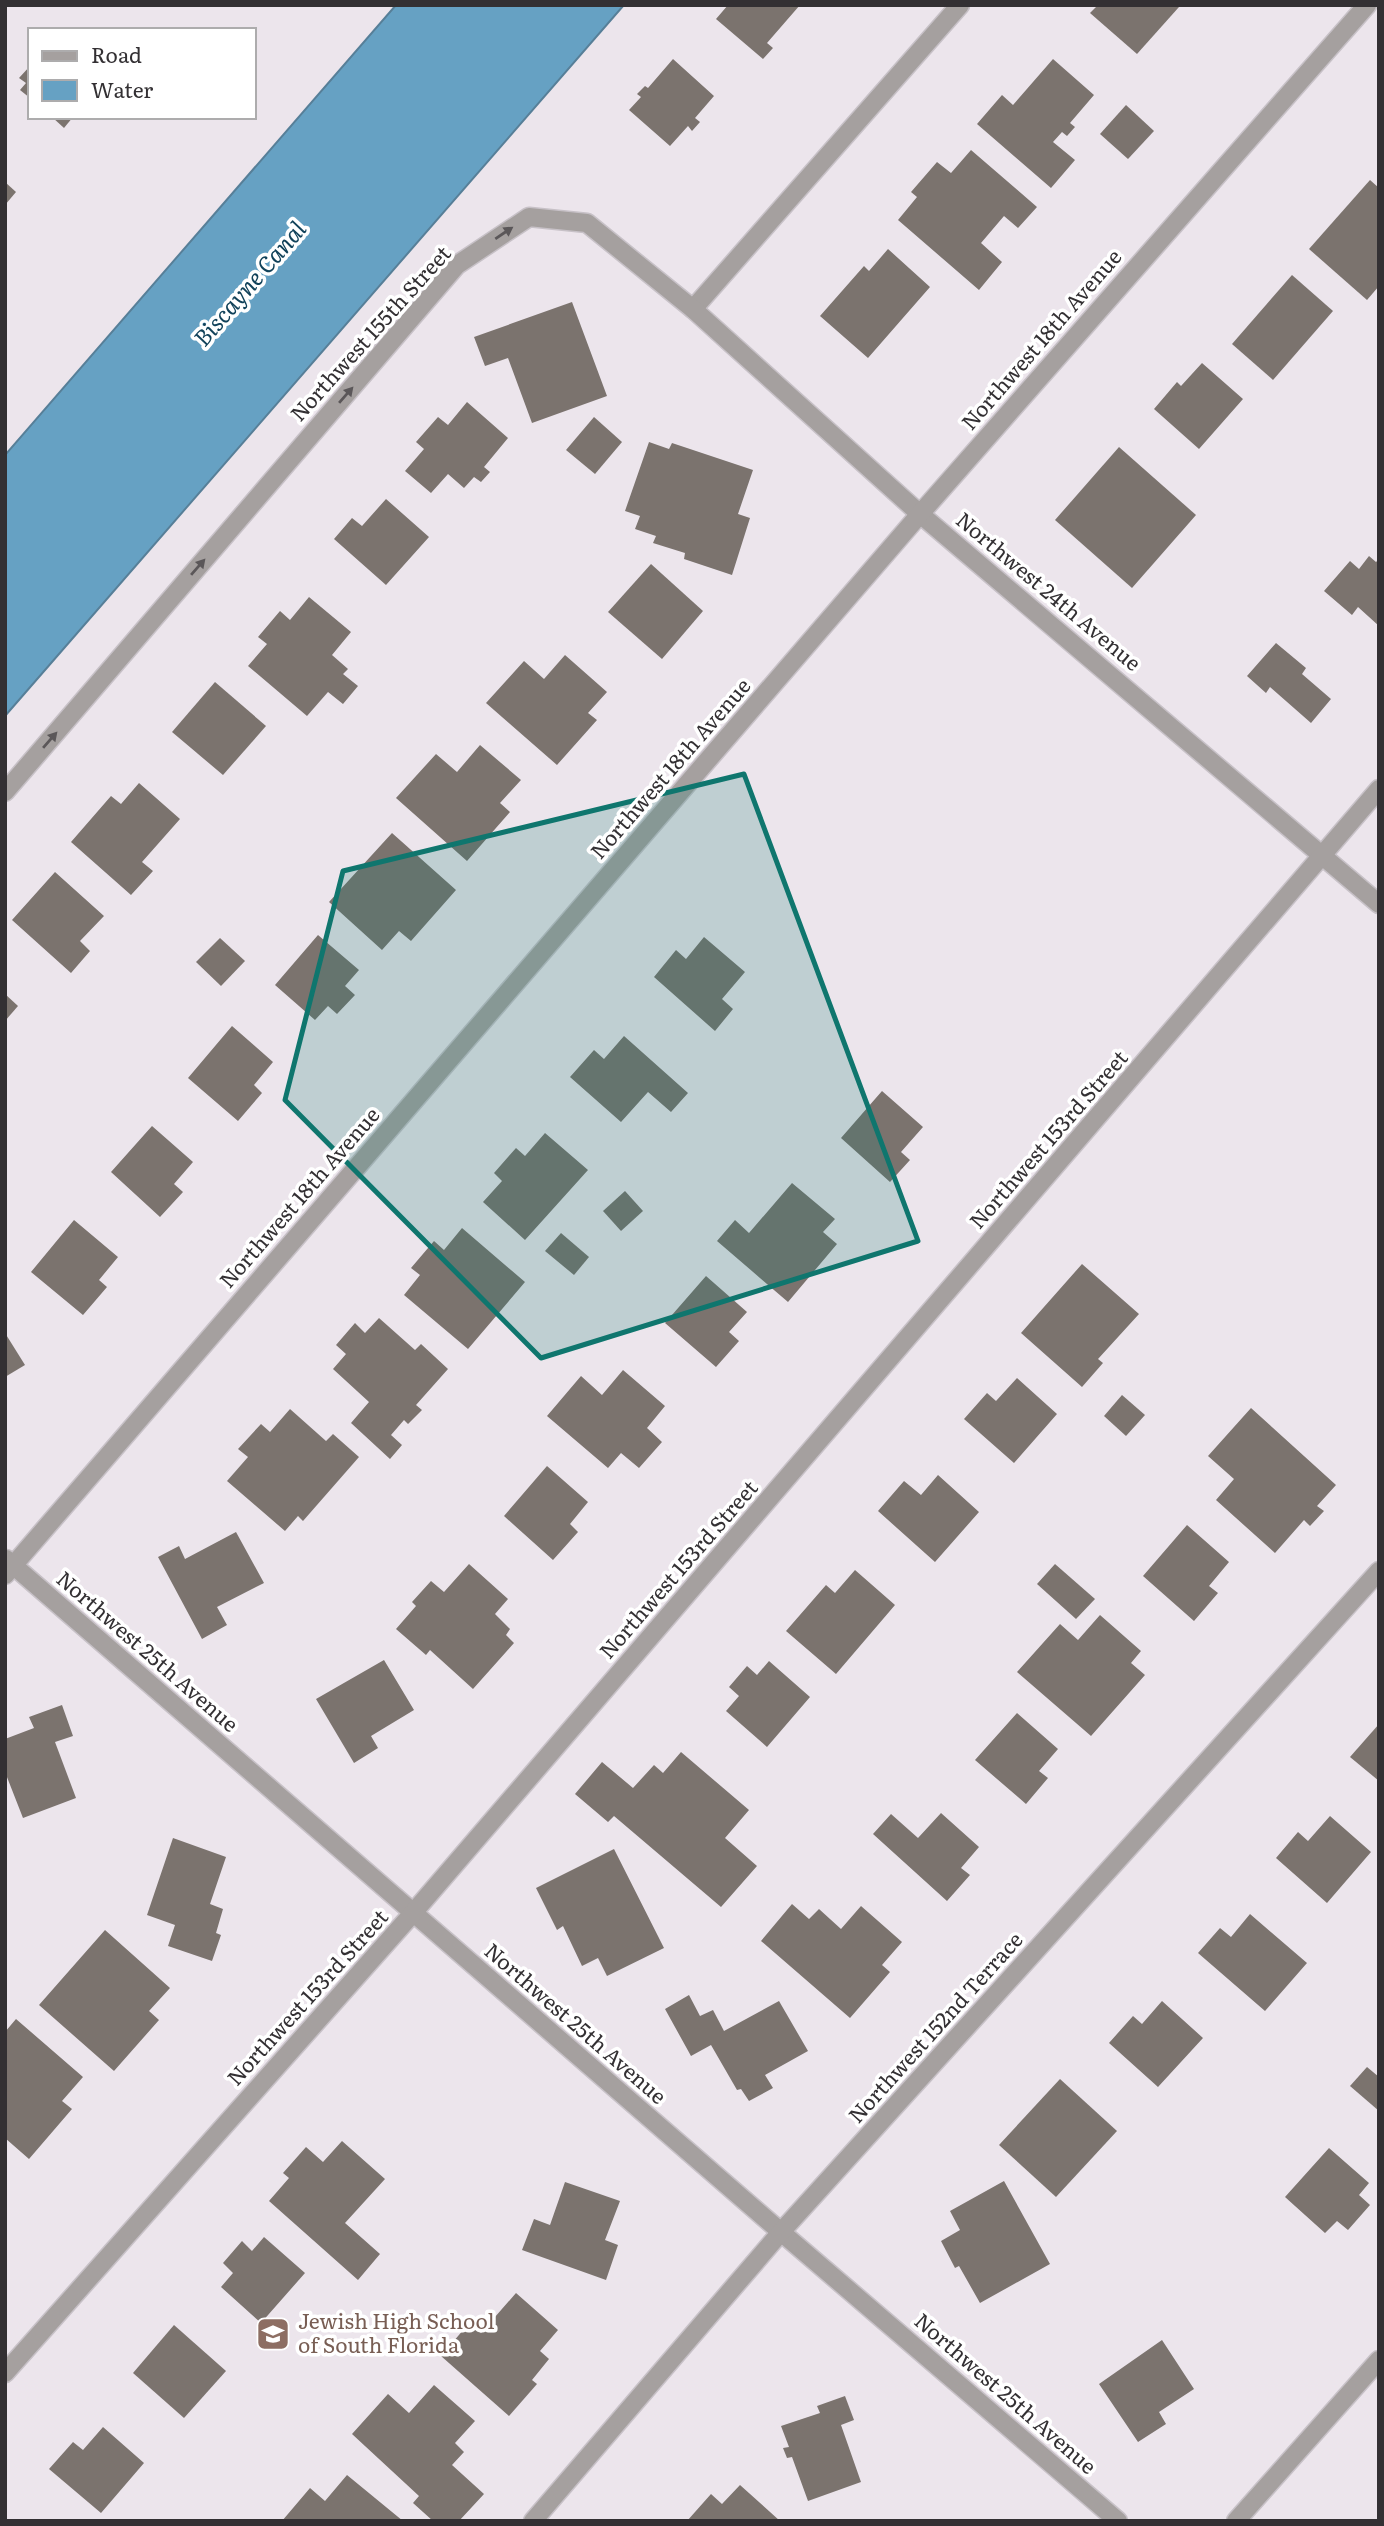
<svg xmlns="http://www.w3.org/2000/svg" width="1384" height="2526" font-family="Literata,serif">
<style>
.water{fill:#66a1c3;stroke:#577f98;stroke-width:2}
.building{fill:#7b736e}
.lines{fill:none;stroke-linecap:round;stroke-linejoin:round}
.street-casing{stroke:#c7c1c7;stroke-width:21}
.street{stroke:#a5a09f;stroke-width:18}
.oneway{fill:#5b5759}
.marked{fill:#0f766e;fill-opacity:0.2;stroke:#0f766e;stroke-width:5;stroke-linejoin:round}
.labels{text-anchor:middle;stroke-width:7;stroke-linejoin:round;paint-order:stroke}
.street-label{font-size:21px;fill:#333033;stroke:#fff}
.education-label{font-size:21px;fill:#785e54;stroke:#fff;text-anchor:start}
.water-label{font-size:23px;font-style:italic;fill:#11425a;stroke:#fff}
</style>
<rect width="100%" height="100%" fill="#ece5ec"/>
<!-- water -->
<path class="water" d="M396,5H624L5,716V455Z"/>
<!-- building -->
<g class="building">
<path d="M728,5H800L767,43L773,48L763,59L716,19Z"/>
<path d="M1098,5H1177L1179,7L1137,54L1090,13Z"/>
<path d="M673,59L714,96L695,118L700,122L692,131L688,126L670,146L629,110L641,97L637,94L645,86L648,88Z"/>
<path d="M1053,59L1094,95L1070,123L1075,127L1067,136L1062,132L1053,142L1075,160L1051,188L977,124L1002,95L1013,105Z"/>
<path d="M30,66V98L20,90L26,83L19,78Z"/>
<path d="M1126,105L1154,131L1128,159L1100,134Z"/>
<path d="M52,117H73L64,128Z"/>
<path d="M971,150L1037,207L1018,228L1004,216L981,243L1002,262L979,290L898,220L917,197L911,192L937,162L951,173Z"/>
<path d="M1370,180L1379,188V286L1367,300L1309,249Z"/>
<path d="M5,182L16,192L5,205Z"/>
<path d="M888,249L930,287L868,358L820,316L864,266L869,271Z"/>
<path d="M1292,275L1333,311L1273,380L1232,344Z"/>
<path d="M572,302L607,396L532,423L508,358L485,366L474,337Z"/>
<path d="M1202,363L1243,399L1199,449L1154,409L1177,382L1181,386Z"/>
<path d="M467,402L508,438L484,467L490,472L481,482L474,477L464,488L448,474L431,493L405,471L424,449L416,442L438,417L448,425Z"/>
<path d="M594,417L622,442L595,474L566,450Z"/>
<path d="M649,442L669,449L672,443L753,470L738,514L750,518L732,575L684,559L685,553L653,543L656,536L635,529L640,516L625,511Z"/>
<path d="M1119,447L1196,515L1132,588L1055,520Z"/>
<path d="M386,499L429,537L386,585L334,539L352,518L362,526Z"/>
<path d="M1369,556L1376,562L1379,559V626L1358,607L1352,615L1324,591L1350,561L1359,569Z"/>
<path d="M651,564L703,611L662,659L608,612Z"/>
<path d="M309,597L351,632L332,655L348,669L343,674L358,686L343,704L328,692L307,716L248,666L267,644L258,637L280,611L290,620Z"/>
<path d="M1276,643L1306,668L1302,674L1331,699L1311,723L1270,687L1266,693L1247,676Z"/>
<path d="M565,655L607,692L588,713L597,720L557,765L486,703L524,661L544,679Z"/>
<path d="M215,682L266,726L223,775L172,732Z"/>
<path d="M480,745L521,780L500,803L510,812L467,861L396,798L436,754L457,772Z"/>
<path d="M139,783L180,819L142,862L153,871L131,895L71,842L111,796L121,804Z"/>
<path d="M392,833L456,890L411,941L399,931L382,950L329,902Z"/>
<path d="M55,872L104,916L80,941L90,951L71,973L12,920Z"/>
<path d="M318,935L359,970L345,986L355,995L337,1014L328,1006L315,1020L275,985Z"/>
<path d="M704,937L745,972L722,999L733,1009L715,1031L654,977L676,950L686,959Z"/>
<path d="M220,938L245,961L221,986L196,962Z"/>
<path d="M5,994L18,1006L5,1021Z"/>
<path d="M232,1026L273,1062L254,1085L262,1093L238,1121L188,1078Z"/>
<path d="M624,1036L688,1093L671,1112L648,1092L621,1122L570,1077L594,1050L604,1059Z"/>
<path d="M882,1091L923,1127L901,1152L910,1160L890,1182L841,1138Z"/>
<path d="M152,1126L193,1162L174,1184L183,1192L160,1217L111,1172Z"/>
<path d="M545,1133L588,1170L525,1240L483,1202L502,1181L494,1173L516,1148L525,1156Z"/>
<path d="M792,1183L835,1219L823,1232L837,1244L788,1302L717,1241L735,1220L749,1233Z"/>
<path d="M625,1191L643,1211L621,1231L603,1211Z"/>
<path d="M74,1220L118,1257L99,1280L107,1287L83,1315L31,1272Z"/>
<path d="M462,1228L525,1282L468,1349L404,1295L420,1275L411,1268L434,1241L444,1250Z"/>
<path d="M561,1233L589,1257L574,1275L545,1251Z"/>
<path d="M1082,1264L1139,1314L1098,1359L1103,1363L1082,1387L1021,1333Z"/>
<path d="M706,1276L747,1312L729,1332L739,1341L716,1367L665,1323Z"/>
<path d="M379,1318L415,1350L421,1344L448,1369L416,1405L422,1410L408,1424L404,1420L391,1435L402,1445L390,1459L351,1423L369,1402L333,1369L346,1354L336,1345L355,1323L365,1333Z"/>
<path d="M5,1333L25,1365L5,1377Z"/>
<path d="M623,1370L665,1406L647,1428L662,1442L639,1468L621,1453L608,1468L547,1416L581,1376L602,1395Z"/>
<path d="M1017,1378L1057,1414L1014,1463L964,1419L987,1393L996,1401Z"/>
<path d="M1122,1395L1145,1415L1126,1436L1104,1416Z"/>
<path d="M1251,1408L1336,1485L1317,1506L1324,1511L1310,1526L1304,1520L1275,1553L1216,1500L1234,1479L1208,1456Z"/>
<path d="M290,1409L326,1441L333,1434L359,1457L303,1521L298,1516L285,1531L227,1481L248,1457L238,1449L261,1424L270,1432Z"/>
<path d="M547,1466L588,1502L570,1524L578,1532L553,1560L504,1516Z"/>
<path d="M938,1475L979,1512L935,1562L878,1511L904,1481L921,1495Z"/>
<path d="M1187,1525L1229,1562L1209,1586L1218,1593L1194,1621L1143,1576Z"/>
<path d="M236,1532L264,1583L217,1607L227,1625L202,1639L158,1557L179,1546L185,1559Z"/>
<path d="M469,1564L508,1599L495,1614L510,1629L506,1635L514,1643L473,1689L430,1650L426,1655L396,1629L416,1606L412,1602L431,1581L444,1592Z"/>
<path d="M1055,1564L1095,1599L1076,1619L1037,1584Z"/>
<path d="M855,1570L895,1605L836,1674L786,1631L826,1585L835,1593Z"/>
<path d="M1100,1615L1141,1651L1131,1663L1145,1675L1091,1736L1017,1672L1060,1624L1078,1640Z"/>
<path d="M384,1660L414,1710L371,1736L378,1748L354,1763L316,1699Z"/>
<path d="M769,1661L810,1697L767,1747L726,1711L739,1696L729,1687L747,1666L757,1675Z"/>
<path d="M62,1705L73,1736L55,1742L76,1798L23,1818L5,1772V1739L34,1728L29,1717Z"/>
<path d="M1017,1713L1058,1749L1039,1771L1048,1778L1026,1804L975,1760Z"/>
<path d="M1379,1724V1781L1350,1757Z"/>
<path d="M681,1752L749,1810L725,1838L757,1866L721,1907L614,1816L608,1822L575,1794L602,1762L633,1788L654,1765L663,1773Z"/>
<path d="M941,1813L979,1847L961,1868L970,1875L947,1901L873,1834L891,1814L918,1838Z"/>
<path d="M1330,1816L1371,1852L1327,1903L1276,1858L1298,1832L1308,1841Z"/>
<path d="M173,1838L226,1857L210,1904L223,1909L216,1933L221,1935L212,1961L168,1946L175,1925L147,1915Z"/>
<path d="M614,1849L664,1948L607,1976L598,1958L582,1966L563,1926L557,1930L536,1888Z"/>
<path d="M792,1904L809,1919L819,1909L841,1929L861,1906L902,1942L882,1965L890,1972L850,2018L761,1941Z"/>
<path d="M1250,1914L1307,1963L1265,2011L1198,1953L1220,1928L1231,1937Z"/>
<path d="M105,1930L170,1988L149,2011L159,2020L114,2071L39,2005Z"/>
<path d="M689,1995L700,2016L713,2010L724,2031L779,2001L808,2051L765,2075L773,2088L749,2101L741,2089L737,2090L711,2045L691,2056L665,2009Z"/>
<path d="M1162,2001L1203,2038L1158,2087L1109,2043L1133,2016L1142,2024Z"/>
<path d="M16,2019L83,2077L62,2101L72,2109L29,2159L5,2138V2032Z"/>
<path d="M1367,2067L1379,2077V2111L1350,2086Z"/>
<path d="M1060,2079L1117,2131L1056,2197L999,2145Z"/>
<path d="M342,2141L385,2179L345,2223L380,2254L358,2280L269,2201L289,2178L283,2173L306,2147L323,2162Z"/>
<path d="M1329,2148L1369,2183L1359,2195L1370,2205L1348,2230L1337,2221L1325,2233L1285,2197Z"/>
<path d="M1004,2181L1050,2264L980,2303L959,2266L955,2268L941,2241L960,2230L950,2211Z"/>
<path d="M565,2182L620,2201L605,2240L618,2245L606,2280L522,2250L534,2219L550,2225Z"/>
<path d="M264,2237L305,2273L261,2323L221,2287L233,2273L223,2263L242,2241L252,2251Z"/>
<path d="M516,2293L558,2330L540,2351L549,2359L532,2380L537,2384L509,2416L441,2356L470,2322L481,2333Z"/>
<path d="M174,2325L226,2371L184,2418L133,2373Z"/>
<path d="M1162,2340L1194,2389L1159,2412L1166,2424L1138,2442L1099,2384Z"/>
<path d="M434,2385L475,2421L455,2443L464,2452L452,2465L484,2494L459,2521H433L413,2503L419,2496L352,2434L388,2394L409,2413Z"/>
<path d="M845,2396L854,2420L841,2425L861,2482L808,2501L792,2457L787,2458L783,2448L789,2447L781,2426L820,2413L817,2406Z"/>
<path d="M103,2427L144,2463L101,2513L49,2469L73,2442L83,2450Z"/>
<path d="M347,2475L403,2521H282L310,2488L325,2501Z"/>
<path d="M740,2485L780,2521H687L711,2494L722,2504Z"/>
</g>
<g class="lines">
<defs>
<g id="street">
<path d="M693,309L960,5"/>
<path d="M5,792L457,265L529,217L587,223L693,309L920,514L1379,904"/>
<path d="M6,1559L781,2232L1118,2521"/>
<path d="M5,1575L920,514L1367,5"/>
<path d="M5,2373L413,1913L1379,789"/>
<path d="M533,2521L781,2232L1379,1571"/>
<path d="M1236,2521L1379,2360"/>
</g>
</defs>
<!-- street casing -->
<use href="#street" class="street-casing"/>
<!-- street -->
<use href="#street" class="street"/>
</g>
<!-- one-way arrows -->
<defs><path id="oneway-solid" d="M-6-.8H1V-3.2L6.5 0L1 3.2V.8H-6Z" transform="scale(1.75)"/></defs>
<g class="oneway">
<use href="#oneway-solid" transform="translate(504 233) rotate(-34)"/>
<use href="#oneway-solid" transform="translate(346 395) rotate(-49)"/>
<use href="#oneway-solid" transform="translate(198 567) rotate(-49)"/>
<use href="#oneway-solid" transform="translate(50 740) rotate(-49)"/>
</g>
<!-- marked area -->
<path class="marked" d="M744,774L918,1241L541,1358L285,1100L343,871Z"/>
<!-- icons -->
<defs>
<symbol id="school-square" viewBox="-11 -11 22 22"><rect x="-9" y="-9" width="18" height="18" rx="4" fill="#8d6e63" stroke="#fff"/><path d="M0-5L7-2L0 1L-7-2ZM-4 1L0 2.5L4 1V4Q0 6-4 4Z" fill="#fff"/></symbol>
</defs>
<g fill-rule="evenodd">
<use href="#school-square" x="254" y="2315" width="38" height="38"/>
</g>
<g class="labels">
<!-- street labels -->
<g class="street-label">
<text transform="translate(371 334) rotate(-48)" y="7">Northwest 155th Street</text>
<text transform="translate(1042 340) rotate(-49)" y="7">Northwest 18th Avenue</text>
<text transform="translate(1048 592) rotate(40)" y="7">Northwest 24th Avenue</text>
<text transform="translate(671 769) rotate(-49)" y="7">Northwest 18th Avenue</text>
<text transform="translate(1049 1140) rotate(-49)" y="7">Northwest 153rd Street</text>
<text transform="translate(300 1198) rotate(-49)" y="7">Northwest 18th Avenue</text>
<text transform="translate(679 1570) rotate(-49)" y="7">Northwest 153rd Street</text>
<text transform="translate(147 1652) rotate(41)" y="7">Northwest 25th Avenue</text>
<text transform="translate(308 1998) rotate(-48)" y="7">Northwest 153rd Street</text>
<text transform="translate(575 2024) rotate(41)" y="7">Northwest 25th Avenue</text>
<text transform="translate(936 2028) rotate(-48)" y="7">Northwest 152nd Terrace</text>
<text transform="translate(1005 2394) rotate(41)" y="7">Northwest 25th Avenue</text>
</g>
<!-- education labels -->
<g class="education-label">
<text x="298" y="2329">Jewish High School<tspan x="298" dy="24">of South Florida</tspan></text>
</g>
<!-- water labels -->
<g class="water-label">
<text transform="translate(250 284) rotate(-49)" y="8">Biscayne Canal</text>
</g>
</g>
<!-- border -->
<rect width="1384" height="2526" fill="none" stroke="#333033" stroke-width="14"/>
<!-- legend -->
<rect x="28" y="28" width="228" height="91" fill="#ffffff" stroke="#adacad" stroke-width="2"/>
<rect x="42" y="51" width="35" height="10" fill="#a5a09f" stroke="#adacad" stroke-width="2"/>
<text x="91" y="63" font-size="21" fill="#333033">Road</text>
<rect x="42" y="80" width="35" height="21" fill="#66a1c3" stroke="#adacad" stroke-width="2"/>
<text x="91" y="98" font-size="21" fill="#333033">Water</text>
</svg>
